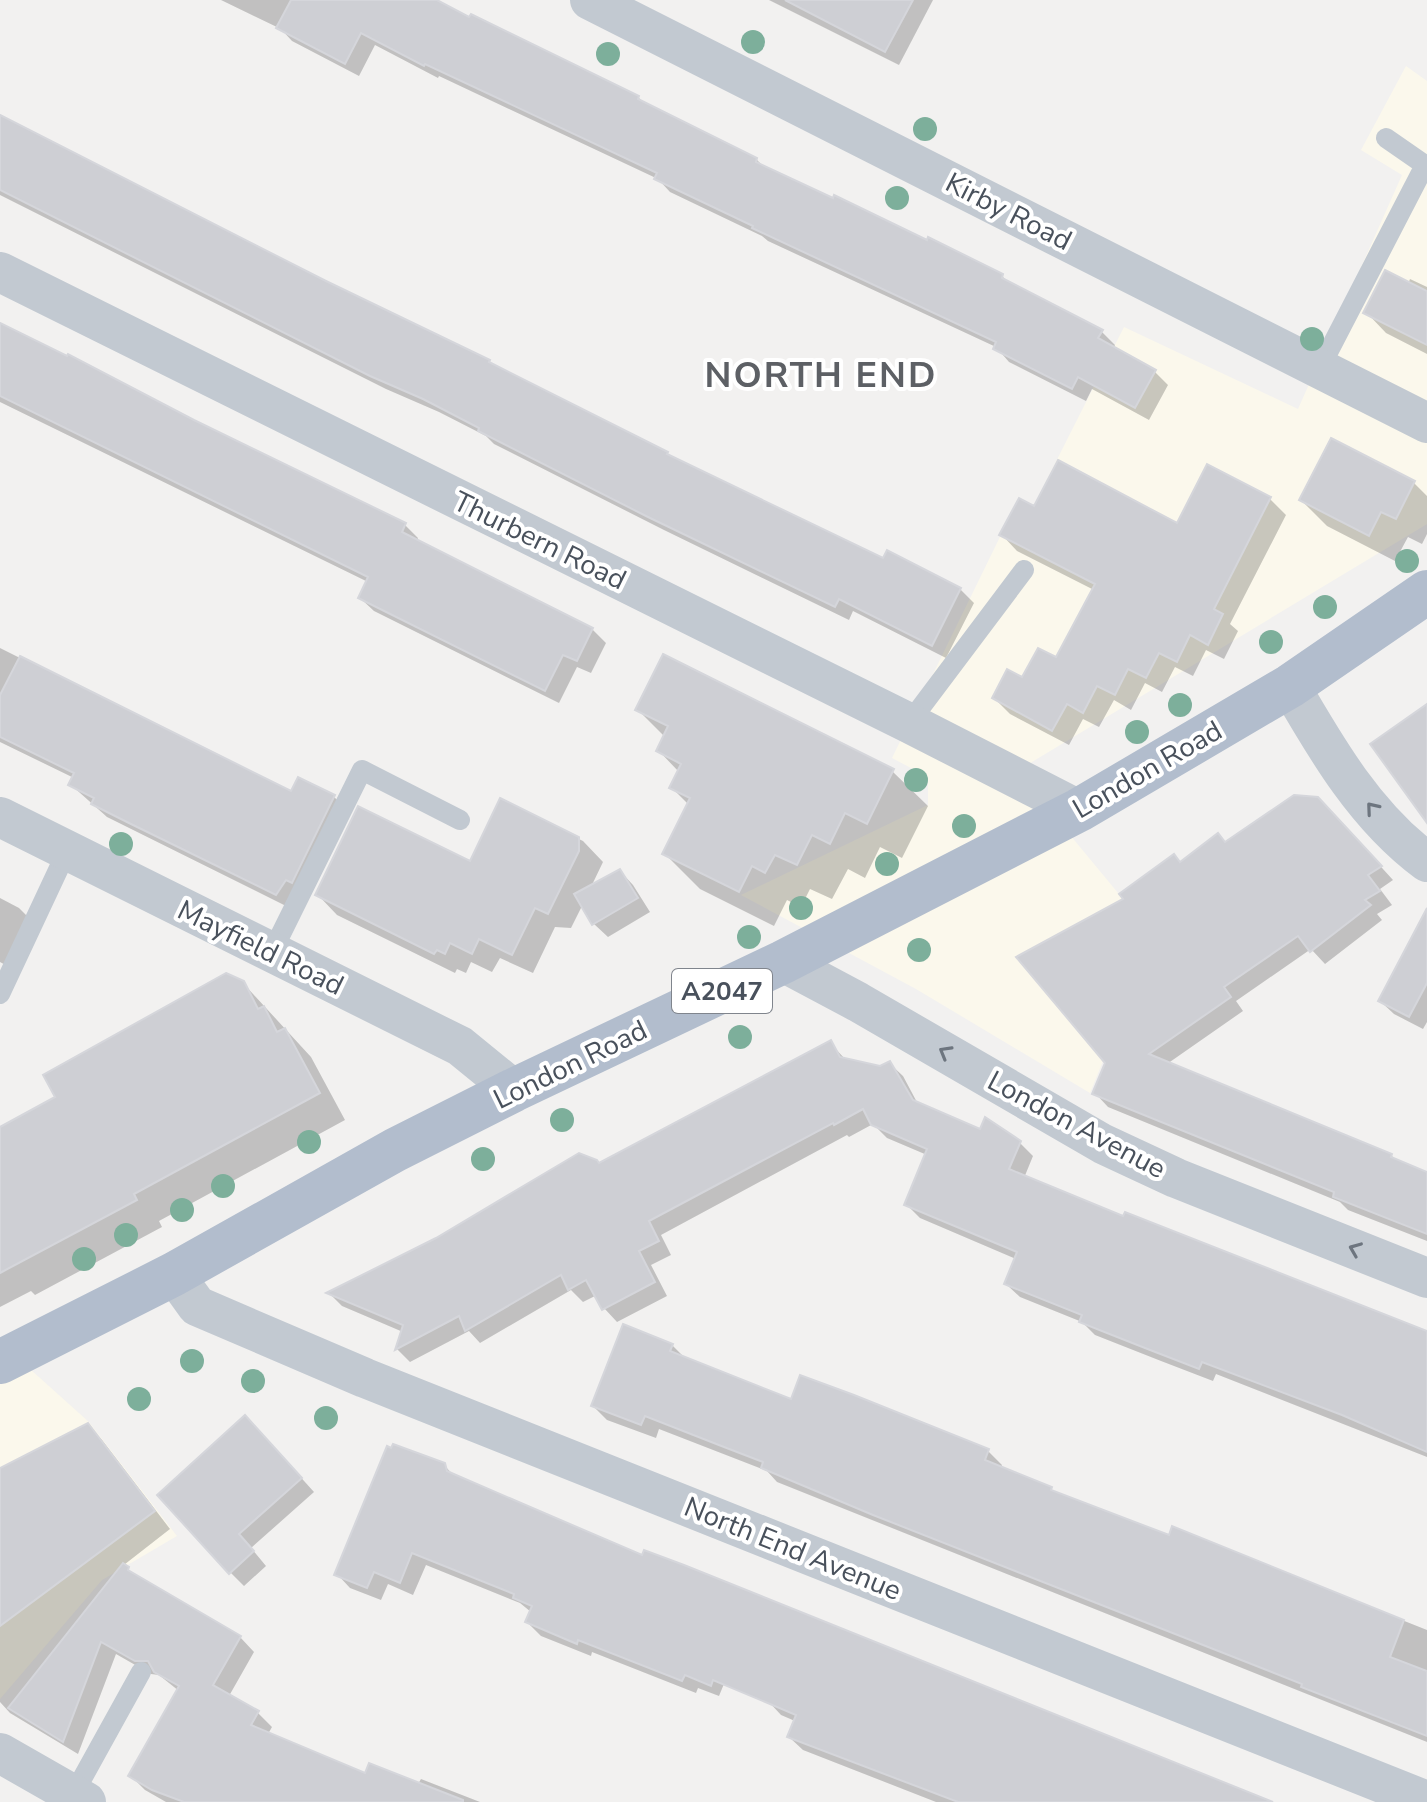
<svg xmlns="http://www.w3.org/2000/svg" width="1427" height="1802" font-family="'Nunito Sans',sans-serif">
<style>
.commercial{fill:#fbf8ec}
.shadow{fill:#0003}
.building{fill:#cecfd4;stroke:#d5d6db;stroke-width:2}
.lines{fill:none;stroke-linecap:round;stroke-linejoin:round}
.lane{stroke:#c2c9d1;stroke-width:20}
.street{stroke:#c2c9d1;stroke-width:40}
.primary{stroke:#b2bdcd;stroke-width:44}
.tree{fill:#7daf9b}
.oneway{stroke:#6d757f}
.labels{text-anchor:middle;stroke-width:8;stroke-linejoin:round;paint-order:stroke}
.shield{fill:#fff;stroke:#80858d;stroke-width:2}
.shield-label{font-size:26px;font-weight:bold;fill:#49515c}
.street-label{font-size:28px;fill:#49515c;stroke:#fff}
.district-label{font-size:36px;font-weight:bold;letter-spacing:2px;fill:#5d6065;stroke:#fff}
</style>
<rect width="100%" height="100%" fill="#f2f1f0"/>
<!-- commercial -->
<g class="commercial">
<path d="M1406,66L1427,81V524L1017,771L1123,899L1195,1000L1103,1061L1090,1093L916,989L741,895L928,805V777L892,758L1019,498L1034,505L1124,327L1298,409L1402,175L1361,150Z"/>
<path d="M0,1342L89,1422L177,1536L102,1580L0,1699Z"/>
</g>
<!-- shadow -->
<g class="shadow">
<path d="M221,0H433L638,97L647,106L756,159L765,168L1002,276L1011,285L1101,331L1115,345L1113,349L1155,372L1168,385L1149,420L1092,389L1086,401L1009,362L996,347L768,241L762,236L670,192L658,179L439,76L438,78L375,45L359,76L292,41L281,29Z"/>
<path d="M769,0H933L899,65Z"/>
<path d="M0,119L415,328L489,362L494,367L667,453L673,460L884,561L960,589L974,603L946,658L853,611L849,620L664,530L494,444L486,436L439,412L386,389L0,195Z"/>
<path d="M1410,279L1427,287V354L1386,333L1366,312L1408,284Z"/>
<path d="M0,325L405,525L418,538L417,541L592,629L606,643L591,673L577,667L559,703L374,611L360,598L368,582L0,402Z"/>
<path d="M1208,466L1270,499L1286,515L1230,624L1238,631L1224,659L1206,650L1193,676L1175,667L1162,692L1145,683L1131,710L1114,700L1099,727L1083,719L1069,745L1010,714L994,698L1057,660L1094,590L1017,551L1002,535L1035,508L1178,525Z"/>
<path d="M1414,483L1427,496V534L1422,544L1408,537L1395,561L1327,526L1301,500Z"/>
<path d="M0,648L292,794L334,797L348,810L290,908L107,817L70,784L74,778L0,742Z"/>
<path d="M638,710L892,771L928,806L902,858L880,847L865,878L848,869L832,899L810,889L801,907L787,900L774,926L700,889L665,854L689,805L671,787L679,772L658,750L665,737Z"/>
<path d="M501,801L583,841L603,862L591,887L620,871L633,885L650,912L608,937L594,924L583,904L571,928L555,927L533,973L500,958L492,972L471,962L466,973L457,969L455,973L337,915L317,894L471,864Z"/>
<path d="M1332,813L1393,880L1380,889L1392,905L1377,914L1382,920L1325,964L1311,949L1236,1001L1243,1011L1167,1064L1391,1155L1398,1163L1427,1175V1241L1348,1210L1340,1202L1108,1107L1095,1093L1107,1063L1126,900L1181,864L1226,844Z"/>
<path d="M0,898L19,908L32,921L11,968L0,962Z"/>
<path d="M1427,958V1022L1423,1029L1394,1014L1380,1001Z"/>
<path d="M243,983L311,1057L345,1120L159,1221L162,1227L35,1295L31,1291L0,1307V1129L58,1098Z"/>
<path d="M830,1043L846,1060L881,1068L889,1063L903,1076L919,1106L981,1132L1020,1143L1033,1156L1024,1178L1124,1218L1427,1332V1457L1216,1374L1213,1381L1161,1361L1095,1335L1082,1322L1020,1297L1006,1284L1016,1259L920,1218L906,1204L927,1155L887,1138L873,1124L849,1137L847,1135L661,1235L671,1255L651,1265L667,1296L617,1322L604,1308L597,1295L583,1302L571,1290L480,1343L469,1331L410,1362L397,1349L403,1332L342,1306L330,1294L600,1165Z"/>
<path d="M672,1345L686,1359L792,1401L988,1451L1002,1465L1001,1468L1051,1489L1056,1494L1170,1537L1173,1529L1427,1630V1742L777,1482L767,1471L659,1429L656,1438L607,1420L593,1406Z"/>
<path d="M88,1425L102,1440L170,1529L120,1568L240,1637L254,1652L229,1696L257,1712L272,1727L268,1734L366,1775L418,1784L421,1779L480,1802H166L145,1790L130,1775L179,1691L159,1675L151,1674L116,1654L78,1754L10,1713L0,1702V1471Z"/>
<path d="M259,1431L314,1492L251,1548L266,1566L244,1586L230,1572Z"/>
<path d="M444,1465L456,1478L756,1606L719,1696L698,1688L696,1693L592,1652L591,1656L541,1636L527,1622L531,1612L520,1603L426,1565L413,1595L388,1584L381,1600L350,1588L337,1574Z"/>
<path d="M768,1701L1273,1802H936L803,1750L789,1737L795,1721L781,1715Z"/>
</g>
<!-- building -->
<g class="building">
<path d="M291,0H437L469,17L471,14L639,96L638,99L757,158L756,162L833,198L834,195L927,240L928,237L1003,274L1002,278L1103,330L1098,338L1156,370L1135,408L1078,377L1072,389L993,349L996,342L752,228L753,226L654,179L657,173L425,64L424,66L361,33L345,64L276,28Z"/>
<path d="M785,0H913L885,52Z"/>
<path d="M0,115L326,281L490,360L489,362L668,452L667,454L883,558L887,550L961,588L932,646L839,599L835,607L648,517L478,431L479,428L423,399L370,376L0,190Z"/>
<path d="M1385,270L1427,291V345L1363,313Z"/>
<path d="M0,323L67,356L68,354L194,420L406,523L402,532L593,628L577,661L563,655L545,691L358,598L368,577L0,396Z"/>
<path d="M1331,438L1415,481L1396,519L1381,512L1369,536L1299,500Z"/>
<path d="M1058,460L1177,523L1207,464L1271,497L1214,609L1223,614L1208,645L1190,635L1177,662L1159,653L1146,678L1128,669L1115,695L1097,686L1083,713L1067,704L1052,731L992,698L1007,669L1022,677L1038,648L1056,657L1095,584L999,535L1019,498L1034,506Z"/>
<path d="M663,654L894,769L867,824L845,813L830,844L812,835L797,865L775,855L765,873L752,866L739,892L662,854L690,798L669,788L681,764L656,751L668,726L635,710Z"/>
<path d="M20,656L291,791L298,777L335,795L292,883L286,880L276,895L131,824L91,804L94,798L68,785L74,773L0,737V695Z"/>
<path d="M1427,704V823L1370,744Z"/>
<path d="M1294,795L1318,797L1382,866L1368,875L1380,891L1365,900L1371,905L1310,952L1298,936L1224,987L1231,997L1149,1054L1392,1154L1391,1157L1427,1172V1234L1333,1197L1334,1192L1092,1094L1105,1063L1016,957L1123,899L1119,894L1174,854L1180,862L1218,833L1225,842Z"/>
<path d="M500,798L579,837V851L548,914L535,908L512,955L479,939L472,954L450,943L445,954L437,950L434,954L315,895L358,806L470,861Z"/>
<path d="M620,869L638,898L592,925L574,894Z"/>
<path d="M1427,908V983L1409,1017L1378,1001Z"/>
<path d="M226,973L244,981L258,1009L264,1006L277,1032L285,1028L320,1093L134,1194L137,1200L0,1273V1127L55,1097L43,1075Z"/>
<path d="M831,1040L840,1057L880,1066L890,1061L913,1100L980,1129L985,1117L1021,1141L1009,1169L1123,1216L1125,1212L1427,1331V1452L1342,1415L1202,1362L1199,1369L1145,1348L1079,1322L1082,1315L1004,1284L1017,1252L904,1205L927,1149L871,1125L863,1109L834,1125L833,1123L649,1221L659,1241L639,1251L655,1282L602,1310L586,1280L568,1290L561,1275L465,1331L459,1316L395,1350L403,1325L326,1293L436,1238L579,1153L597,1160L599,1163Z"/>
<path d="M623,1324L673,1344L670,1351L791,1399L800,1375L854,1395L989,1449L985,1460L1052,1487L1051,1490L1169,1535L1172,1526L1404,1620L1390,1657L1427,1671V1736L1301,1687L1302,1684L873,1515L761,1468L763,1462L724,1447L645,1416L641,1425L591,1406Z"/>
<path d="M245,1415L302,1478L239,1534L254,1551L229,1574L157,1495Z"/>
<path d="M88,1423L155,1511L0,1626V1468Z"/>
<path d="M393,1444L445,1463L447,1471L456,1475L642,1555L644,1550L684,1565L1273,1802H958L787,1737L796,1715L713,1680L711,1686L685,1675L682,1681L578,1640L577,1644L525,1622L532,1606L513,1598L514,1594L412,1553L400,1583L374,1572L367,1588L334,1575L387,1446L391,1448Z"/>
<path d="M123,1563L129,1567L128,1570L241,1636L213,1685L259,1711L251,1725L365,1773L369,1763L463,1800V1802H184L152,1790L128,1776L179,1686L154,1672L148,1661H135L101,1642L63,1742L8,1708Z"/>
</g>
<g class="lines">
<!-- lane -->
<g class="lane">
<path d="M1320,368L1425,165L1386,138"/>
<path d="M909,723L1024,570"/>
<path d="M272,952L362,770L460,820"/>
<path d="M0,994L67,851"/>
<path d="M73,1795L141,1672"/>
</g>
<!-- street -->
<g class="street">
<path d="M590,0L1427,423"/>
<path d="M0,272L909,723L1079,810"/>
<path d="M1290,686C1327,750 1366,817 1427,862"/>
<path d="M0,817L460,1046L514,1090"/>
<path d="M783,962L858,1002L1103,1144L1176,1178L1427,1278"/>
<path d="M174,1274L197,1306L365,1378L1427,1801"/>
<path d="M0,1753L86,1802"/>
</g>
<!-- primary -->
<path class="primary" d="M0,1362L174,1274L395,1150L514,1090L783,962L1079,810L1290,686L1427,592"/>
</g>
<!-- trees -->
<g class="tree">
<circle cx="753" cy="42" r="12"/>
<circle cx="608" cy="54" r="12"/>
<circle cx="925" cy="129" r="12"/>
<circle cx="897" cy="198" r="12"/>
<circle cx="1312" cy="339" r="12"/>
<circle cx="1407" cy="561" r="12"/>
<circle cx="1325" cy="607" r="12"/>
<circle cx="1271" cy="642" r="12"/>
<circle cx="1180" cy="705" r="12"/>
<circle cx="1137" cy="732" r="12"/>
<circle cx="916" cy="780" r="12"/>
<circle cx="964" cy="826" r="12"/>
<circle cx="121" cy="844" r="12"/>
<circle cx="887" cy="864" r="12"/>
<circle cx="801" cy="908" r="12"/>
<circle cx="749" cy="937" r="12"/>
<circle cx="919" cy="950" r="12"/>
<circle cx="740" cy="1037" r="12"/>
<circle cx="562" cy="1120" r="12"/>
<circle cx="309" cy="1142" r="12"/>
<circle cx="483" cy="1159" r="12"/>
<circle cx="223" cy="1186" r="12"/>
<circle cx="182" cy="1210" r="12"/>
<circle cx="126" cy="1235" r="12"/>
<circle cx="84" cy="1259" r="12"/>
<circle cx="192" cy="1361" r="12"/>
<circle cx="253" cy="1381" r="12"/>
<circle cx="139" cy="1399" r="12"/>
<circle cx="326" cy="1418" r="12"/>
</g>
<!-- one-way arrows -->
<defs><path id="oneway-chevron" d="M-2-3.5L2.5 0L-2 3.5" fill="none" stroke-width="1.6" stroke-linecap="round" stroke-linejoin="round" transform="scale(2)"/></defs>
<g class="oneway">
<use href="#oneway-chevron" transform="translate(1372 808) rotate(-130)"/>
<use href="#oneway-chevron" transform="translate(945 1052) rotate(-150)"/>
<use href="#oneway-chevron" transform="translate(1355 1249) rotate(-158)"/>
</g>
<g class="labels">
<!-- shield labels -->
<rect class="shield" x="672" y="969" width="100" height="44" rx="6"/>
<g class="shield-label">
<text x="722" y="1000">A2047</text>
</g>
<!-- street labels -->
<g class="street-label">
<text transform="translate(1009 211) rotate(27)" y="10">Kirby Road</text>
<text transform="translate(540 540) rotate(26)" y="10">Thurbern Road</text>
<text transform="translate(1147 769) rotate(-30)" y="10">London Road</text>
<text transform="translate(261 947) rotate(26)" y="10">Mayfield Road</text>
<text transform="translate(570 1064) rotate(-26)" y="10">London Road</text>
<text transform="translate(1077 1124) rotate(28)" y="10">London Avenue</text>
<text transform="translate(793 1548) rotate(22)" y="10">North End Avenue</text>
</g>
<!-- district labels -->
<g class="district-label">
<text x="821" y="387">NORTH END</text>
</g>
</g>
</svg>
